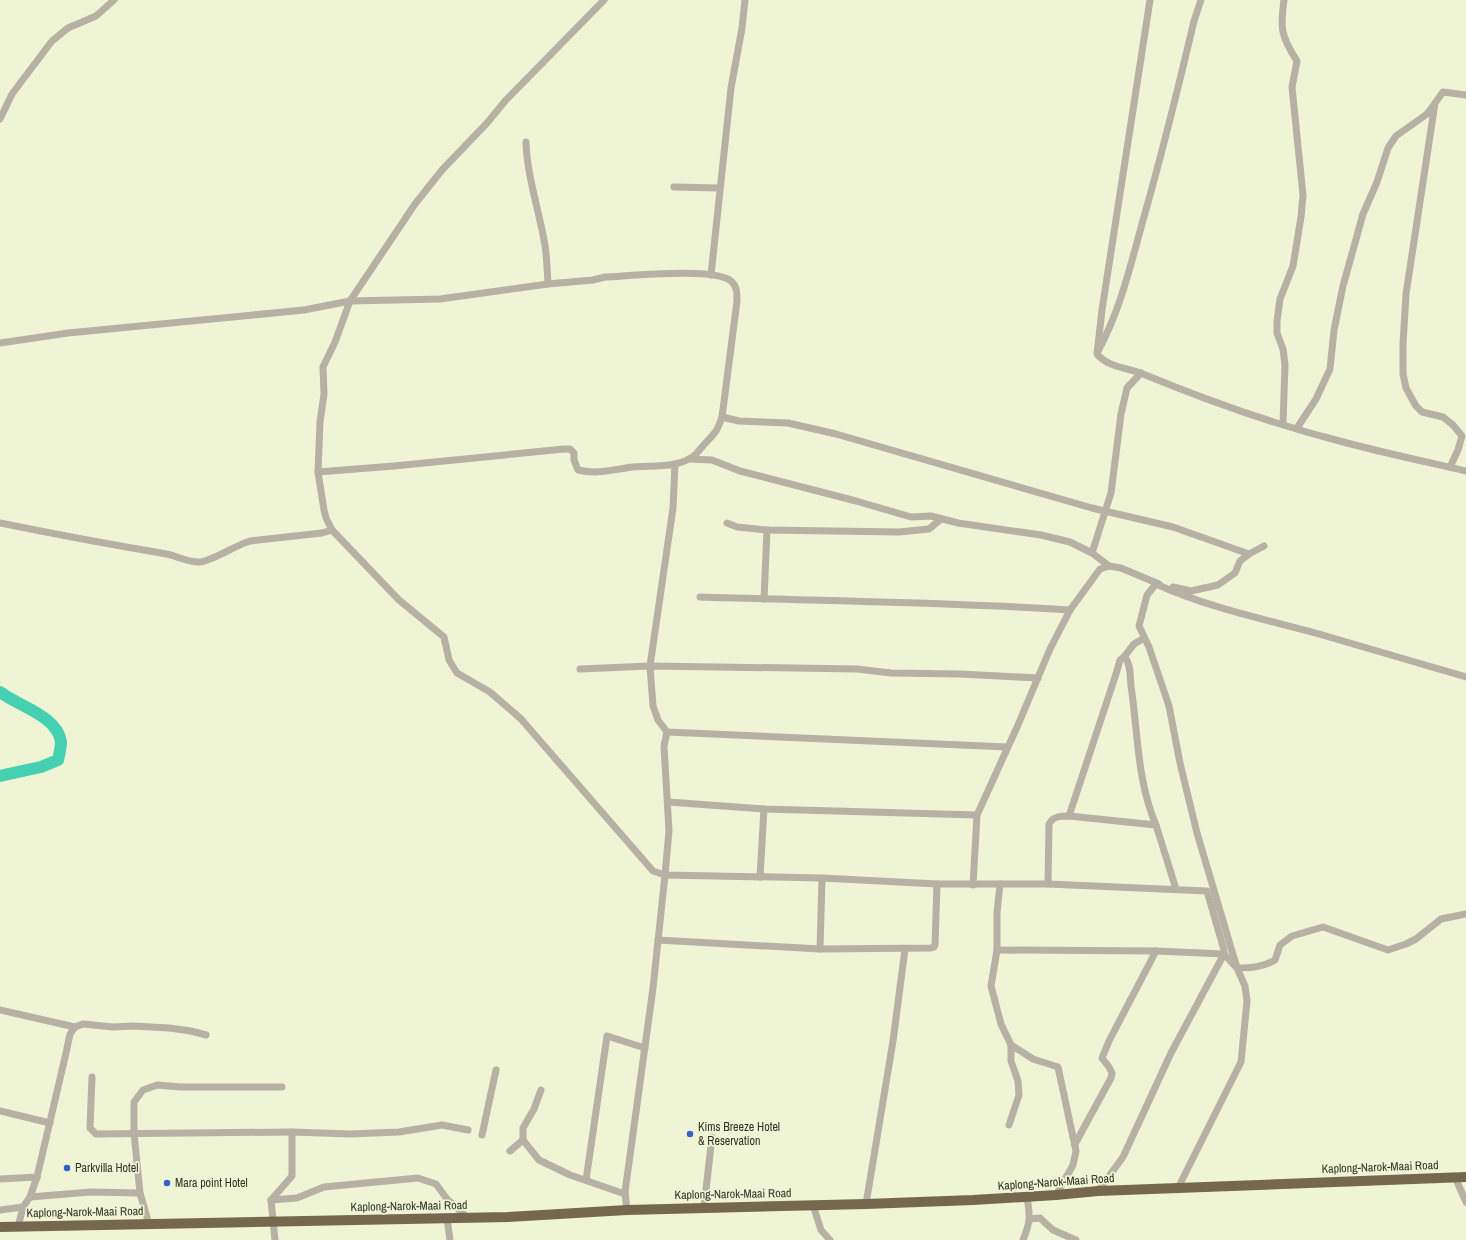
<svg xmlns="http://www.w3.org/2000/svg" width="1466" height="1240" font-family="'Archivo Narrow',sans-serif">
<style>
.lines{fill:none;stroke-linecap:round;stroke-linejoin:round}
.river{stroke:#45d0b1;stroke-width:12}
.minor{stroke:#b7b0a4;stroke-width:7}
.highway{stroke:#75684e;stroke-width:10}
.poi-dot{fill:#3360cf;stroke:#eff4d4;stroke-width:1.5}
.labels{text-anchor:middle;stroke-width:3.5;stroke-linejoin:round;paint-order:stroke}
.poi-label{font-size:12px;fill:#333529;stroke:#eff4d4;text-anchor:start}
.street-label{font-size:12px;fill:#333529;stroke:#eff4d4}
</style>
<rect width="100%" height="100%" fill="#eff4d4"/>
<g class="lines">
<!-- river -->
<path class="river" d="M0,692C18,706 58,716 61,742C61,748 59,755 58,760L41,767L0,776"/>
<!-- minor -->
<g class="minor">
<path d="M604,0L506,100L487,123L442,170L415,204L350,301L335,342L323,367L324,394L320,422L318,472L324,510L326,518L332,530L399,600L444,637L449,660L457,673L490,692L521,719L653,871L665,875L822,878L937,884H1000L997,913V950L991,986L1001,1024L1011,1045V1061L1018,1081L1019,1095L1009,1125"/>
<path d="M1150,0L1102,310L1097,354C1107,367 1128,368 1143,374C1206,400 1270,423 1336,440C1379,452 1423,461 1466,471"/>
<path d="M0,119L12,94L52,41L68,28L96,16L114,0"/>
<path d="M526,142C527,175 538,207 544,240C547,254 547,269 548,284"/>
<path d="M674,187L719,188"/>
<path d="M711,275L731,88L742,28L745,0"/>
<path d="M0,343L68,333L304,310L350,301L440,299L548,284L593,280L605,277C629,276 714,267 731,281C737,286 737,293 737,301L722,417C716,435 713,434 702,447C700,449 698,452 696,454C680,469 653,465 633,467C615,469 597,475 578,470L574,460V453L570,449H564L394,466L318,472"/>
<path d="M1098,351C1120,311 1130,267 1142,224C1161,157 1178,89 1194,21L1201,0"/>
<path d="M722,417L739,421L788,423L836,434L1092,508L1173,527L1249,554"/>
<path d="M1283,424L1285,365L1283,349L1277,333V321L1280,299L1293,266L1301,217L1303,195L1292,87L1297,61C1281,36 1280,29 1284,0"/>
<path d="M1297,428L1316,399L1330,369L1334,330L1343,286L1363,214L1377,182L1388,148L1396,136L1427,114L1434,105"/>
<path d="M689,459L712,460L740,471L856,501L911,517L931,516L958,523L1041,535L1070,542L1092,553L1109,566"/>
<path d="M1450,467L1458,450L1462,436L1453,425L1443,417L1422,412L1416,406L1406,388L1403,374V344L1406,294L1435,103L1443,92L1466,95"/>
<path d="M0,523C54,534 107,544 161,553C174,554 187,563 200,562C212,561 236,545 250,541L322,533L332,530"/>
<path d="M727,523L737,527L767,530L899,532L929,529L941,519"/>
<path d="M1092,553L1111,493L1121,414L1127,388L1141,373"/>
<path d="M1173,587L1191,591L1218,585L1235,573L1240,561L1249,554L1264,546"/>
<path d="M700,597C824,601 947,602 1070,610"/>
<path d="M764,599L767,530"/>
<path d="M1124,657L1134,644L1144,638"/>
<path d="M580,669L650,666L857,669L891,673L960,674L1038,678"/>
<path d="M1466,677C1417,663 1368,648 1319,634C1264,619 1209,608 1156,584L1147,595L1139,626L1149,647L1169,706L1180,763L1197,833L1237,968C1251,968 1263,967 1275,960L1280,945L1292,936L1323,927L1388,950L1406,944L1416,939L1441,919L1466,914"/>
<path d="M667,732L1007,747"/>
<path d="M668,802L764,809L977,815"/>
<path d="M1069,816L1116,674L1120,660L1124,657C1131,662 1130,677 1131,686C1138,733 1137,781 1156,825"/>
<path d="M760,877L764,809"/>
<path d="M1000,884H1048"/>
<path d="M973,885L977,815L1018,725L1050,649L1070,610L1100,569L1109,566L1121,568L1159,584"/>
<path d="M658,940L820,949L931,948L934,947L935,945L937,884"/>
<path d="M820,949L822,878"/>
<path d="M997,950L1156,951L1224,954L1237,968L1245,986L1247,1001L1241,1062L1178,1188"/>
<path d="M0,1010L75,1027"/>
<path d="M1011,1045L1033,1059L1058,1067L1076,1151L1073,1165L1056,1195"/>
<path d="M92,1077L90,1128L96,1134L292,1132"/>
<path d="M0,1111L50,1123"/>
<path d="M482,1135L496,1070"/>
<path d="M523,1140L539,1160L570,1175L622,1193L625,1192"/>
<path d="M1075,1144L1111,1078L1112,1073C1109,1065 1106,1064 1102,1058L1109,1041L1156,951"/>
<path d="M510,1151L523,1140V1128L534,1109L541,1090"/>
<path d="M1455,1177L1466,1202"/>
<path d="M0,1179L37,1177"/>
<path d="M586,1180L607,1036L645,1048"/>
<path d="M1098,1191L1123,1157L1171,1053L1224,954V950L1207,891L1048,884L1049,824C1053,816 1061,816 1069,816L1156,825L1176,889"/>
<path d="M30,1197L91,1192L140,1193"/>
<path d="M271,1200L292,1176V1132L350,1134L399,1132L442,1125L468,1130"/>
<path d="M866,1204L893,1041L905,949"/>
<path d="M813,1205L821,1230L830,1240"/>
<path d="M704,1207L712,1137"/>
<path d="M0,1210L23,1207"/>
<path d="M627,1210L625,1192L653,988L665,875L669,831L664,746L667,732L658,720L653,706L650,666L673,508L675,464"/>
<path d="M447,1218L450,1240"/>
<path d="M1030,1219L1040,1218L1053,1230L1076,1240"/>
<path d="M149,1224L140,1193L134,1133V1102L143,1090L157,1085L181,1087H282"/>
<path d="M18,1227L23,1207L30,1197L37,1177L66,1053L70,1034L75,1027L83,1024L113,1027L133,1026L169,1028L191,1031L206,1035"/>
<path d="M275,1240L271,1200L297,1198L324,1187L418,1178L436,1184L447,1199L468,1218"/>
<path d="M1023,1240C1031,1221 1030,1216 1027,1197"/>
</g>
<!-- highway -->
<path class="highway" d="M0,1227L508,1217L627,1210L866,1204L973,1200L1056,1195L1098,1191L1466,1177"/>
</g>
<!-- markers -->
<g class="poi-dot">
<circle cx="690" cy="1134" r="4"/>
<circle cx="67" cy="1168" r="4"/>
<circle cx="167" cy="1183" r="4"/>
</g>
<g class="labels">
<!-- poi labels -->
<g class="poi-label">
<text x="698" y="1131">Kims Breeze Hotel<tspan x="698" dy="14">&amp; Reservation</tspan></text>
<text x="75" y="1172">Parkvilla Hotel</text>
<text x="175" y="1187">Mara point Hotel</text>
</g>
<!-- street labels -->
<g class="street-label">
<text transform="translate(1380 1167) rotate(-2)" y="4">Kaplong-Narok-Maai Road</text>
<text transform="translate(1056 1182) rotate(-4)" y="4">Kaplong-Narok-Maai Road</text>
<text transform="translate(733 1194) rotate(-1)" y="4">Kaplong-Narok-Maai Road</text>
<text transform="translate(409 1206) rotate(-1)" y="4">Kaplong-Narok-Maai Road</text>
<text transform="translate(85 1212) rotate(-1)" y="4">Kaplong-Narok-Maai Road</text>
</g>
</g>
</svg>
